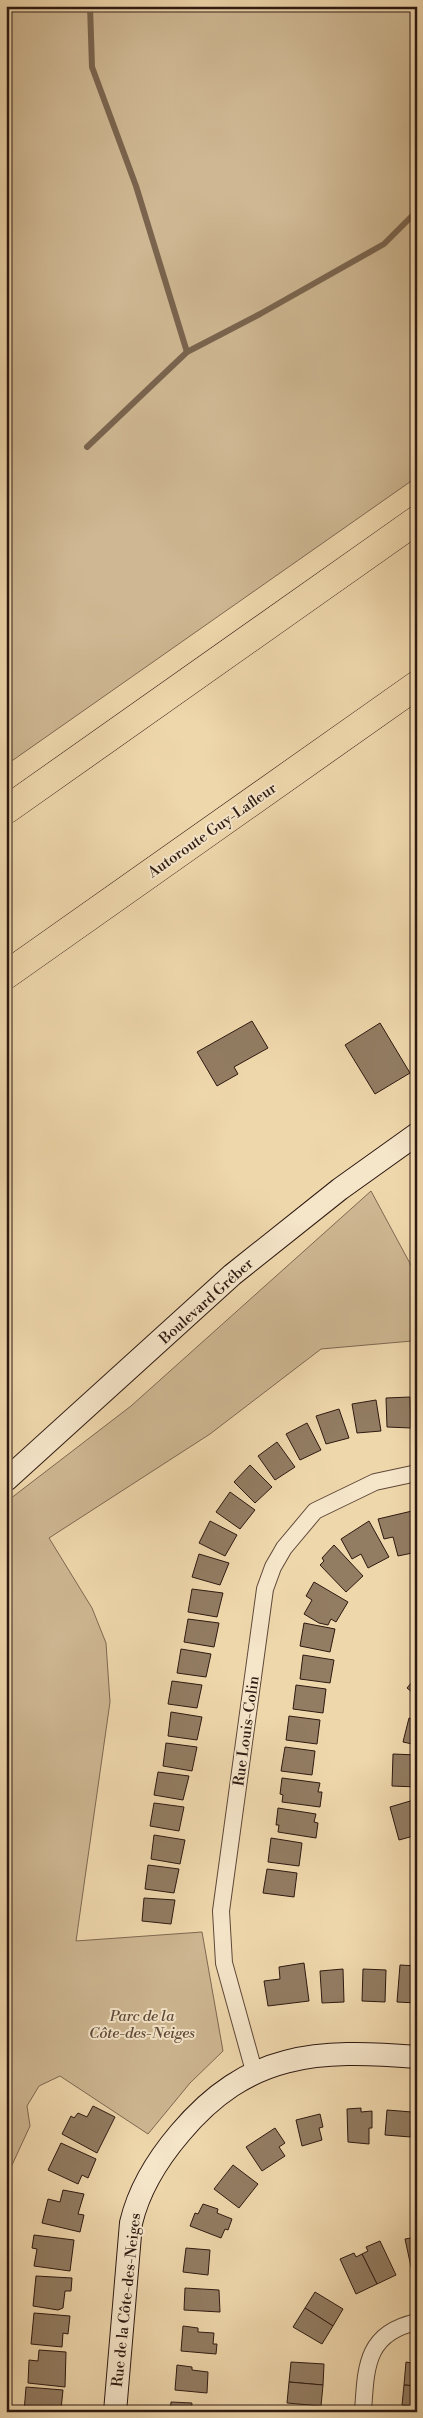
<svg xmlns="http://www.w3.org/2000/svg" width="423" height="2418" font-family="'Libre Bodoni',serif">
<style>
.green{fill:#ceb792;stroke:#7e6852}
.lines{fill:none;stroke-linecap:round;stroke-linejoin:round}
.stream{stroke:#7a644e;stroke-width:6}
.building{fill:#927c62;stroke:#2d1911}
.street-casing{stroke:#5e4838;stroke-width:18}
.secondary-casing{stroke:#2d1911;stroke-width:24}
.highway-casing{stroke:#2d1911;stroke-width:29}
.street{stroke:#f5e5c9;stroke-width:16}
.secondary{stroke:#f5e5c9;stroke-width:22}
.highway{stroke:#efd7ac;stroke-width:28}
.labels{text-anchor:middle;stroke-width:4;stroke-linejoin:round;paint-order:stroke}
.street-label{font-size:15px;fill:#2d1911;stroke:#f5e5c9}
.park-label{font-size:15px;font-style:italic;fill:#5d4838;stroke:#f5e5c9}
</style>
<rect width="100%" height="100%" fill="#efd7ac"/>
<filter id="stains"><feTurbulence type="fractalNoise" baseFrequency=".004" numOctaves="4"/><feColorMatrix values="0 0 0 0 .2 0 0 0 0 .09 0 0 0 0 .02 0 0 0 .5 -.17"/></filter>
<radialGradient id="worn" r=".72"><stop offset=".6" stop-color="#630" stop-opacity="0"/><stop offset="1" stop-color="#630" stop-opacity=".3"/></radialGradient>
<!-- green -->
<g class="green">
<path d="M6,6H417V477L6,765Z"/>
<path d="M371,1191L413,1269L412,1341L321,1349L210,1434L49,1538L92,1608L106,1643L110,1702L76,1941L202,1932L223,2051L190,2083L148,2134L60,2076L39,2086L27,2106L30,2126L6,2178V1502L131,1406Z"/>
</g>
<g class="lines">
<!-- stream -->
<g class="stream">
<path d="M90,6L92,67L136,186L187,352"/>
<path d="M87,447L187,352L260,314L384,244L417,211"/>
</g>
</g>
<!-- building -->
<g class="building">
<path d="M252,1021L268,1048L234,1067L238,1074L217,1086L197,1052Z"/>
<path d="M380,1023L410,1073L375,1094L345,1045Z"/>
<path d="M410,1397L411,1428L387,1427L386,1398Z"/>
<path d="M376,1400L381,1431L357,1433L352,1404Z"/>
<path d="M339,1409L349,1438L326,1444L316,1416Z"/>
<path d="M307,1423L321,1450L300,1460L286,1434Z"/>
<path d="M277,1442L295,1467L275,1480L258,1456Z"/>
<path d="M250,1465L272,1487L255,1503L234,1482Z"/>
<path d="M230,1492L255,1510L240,1529L216,1512Z"/>
<path d="M412,1511L417,1530V1552L398,1556L393,1537L384,1539L378,1519Z"/>
<path d="M210,1521L237,1535L225,1556L199,1543Z"/>
<path d="M369,1521L389,1557L368,1568L361,1554L352,1559L341,1539Z"/>
<path d="M334,1545L363,1576L346,1592L320,1565L324,1561L322,1558Z"/>
<path d="M199,1554L229,1563L220,1585L192,1577Z"/>
<path d="M314,1582L348,1602L336,1622L331,1619L328,1625L319,1623L304,1614L312,1600L306,1596Z"/>
<path d="M192,1589L223,1593L217,1617L188,1612Z"/>
<path d="M188,1619L219,1623L214,1647L184,1642Z"/>
<path d="M304,1623L335,1629L330,1652L300,1646Z"/>
<path d="M181,1649L211,1654L206,1677L177,1673Z"/>
<path d="M303,1655L334,1660L330,1683L300,1679Z"/>
<path d="M417,1676V1696L407,1688Z"/>
<path d="M172,1681L202,1685L197,1708L168,1704Z"/>
<path d="M296,1685L326,1689L323,1713L293,1709Z"/>
<path d="M171,1712L202,1717L197,1740L168,1736Z"/>
<path d="M289,1716L320,1720L317,1744L286,1740Z"/>
<path d="M409,1718L417,1720V1745L403,1742Z"/>
<path d="M166,1743L197,1747L192,1771L163,1766Z"/>
<path d="M285,1747L315,1751L312,1775L281,1771Z"/>
<path d="M393,1754L417,1755V1787L392,1786Z"/>
<path d="M158,1772L189,1776L183,1800L154,1795Z"/>
<path d="M282,1778L320,1783L318,1792H322L320,1807L282,1802L283,1795L280,1794Z"/>
<path d="M417,1799V1835L399,1840L390,1807Z"/>
<path d="M154,1803L184,1807L179,1831L150,1826Z"/>
<path d="M278,1808L316,1814L314,1822L318,1823L316,1838L278,1832L279,1825H276Z"/>
<path d="M154,1835L185,1840L180,1864L151,1859Z"/>
<path d="M271,1838L302,1843L299,1866L268,1862Z"/>
<path d="M148,1865L179,1869L174,1893L145,1889Z"/>
<path d="M267,1869L297,1873L294,1897L263,1893Z"/>
<path d="M144,1898L175,1900L171,1924L142,1921Z"/>
<path d="M304,1963L309,2001L268,2006L264,1981L280,1979L279,1967Z"/>
<path d="M400,1965L417,1966V2003L397,2002Z"/>
<path d="M343,1969L344,2002L322,2003L320,1971Z"/>
<path d="M363,1969L386,1970L385,2002L362,2001Z"/>
<path d="M93,2106L115,2117L97,2153L62,2134L71,2116L74,2118L78,2113L87,2117Z"/>
<path d="M361,2108V2112L372,2111V2128H369V2144L348,2142L347,2109Z"/>
<path d="M387,2110L412,2112L411,2137L385,2135Z"/>
<path d="M320,2114L323,2127L319,2128L322,2140L302,2146L296,2120Z"/>
<path d="M275,2128L285,2143L279,2147L285,2156L262,2171L246,2147Z"/>
<path d="M61,2143L96,2159L88,2178L82,2175L78,2184L48,2170Z"/>
<path d="M233,2165L258,2184L239,2208L214,2189Z"/>
<path d="M63,2190L84,2194L78,2214L84,2215L80,2232L42,2223L48,2199L60,2202Z"/>
<path d="M203,2204L218,2209L217,2213L232,2219L228,2230L225,2229L221,2238L190,2226L195,2213L198,2214Z"/>
<path d="M34,2235L74,2240L70,2271L34,2266L37,2249L32,2248Z"/>
<path d="M417,2237V2275L413,2276L405,2239Z"/>
<path d="M380,2241L396,2275L377,2284L362,2254L368,2251L366,2247Z"/>
<path d="M186,2248L210,2250L208,2275L183,2272Z"/>
<path d="M354,2253L356,2257L362,2254L377,2284L356,2294L340,2259Z"/>
<path d="M36,2276L72,2278L71,2291H65L63,2308L58,2310L33,2306Z"/>
<path d="M185,2288L219,2290L220,2312L184,2310Z"/>
<path d="M315,2292L343,2309L333,2326L305,2308Z"/>
<path d="M305,2308L333,2326L322,2344L293,2327Z"/>
<path d="M34,2313L70,2316L68,2334L63,2333L62,2347L31,2344Z"/>
<path d="M183,2326L198,2328V2332L214,2333L213,2344H217L216,2354L181,2351Z"/>
<path d="M39,2350L66,2352L65,2387L28,2383L29,2360L38,2361Z"/>
<path d="M291,2362L324,2364L323,2385L289,2382Z"/>
<path d="M406,2362L417,2364V2386L404,2385Z"/>
<path d="M177,2365L192,2367V2370L208,2372L207,2393L175,2390Z"/>
<path d="M289,2382L323,2385L321,2406L287,2403Z"/>
<path d="M404,2385L417,2386V2407L402,2405Z"/>
<path d="M26,2387L63,2390L61,2409H57V2412H24Z"/>
<path d="M171,2402L192,2403L191,2412H170Z"/>
</g>
<g class="lines">
<defs>
<g id="street">
<path d="M254,2071L224,1963L221,1911L265,1589L273,1567L284,1548L315,1511L375,1482L417,1473"/>
<path d="M363,2412C366,2368 365,2333 417,2322"/>
</g>
<g id="secondary">
<path d="M6,1480L232,1275L340,1189L417,1134"/>
<path d="M115,2412L131,2223C139,2189 157,2160 180,2133C248,2052 317,2049 417,2057"/>
</g>
<g id="highway">
<path d="M6,810L417,520"/>
<path d="M6,975L417,685"/>
</g>
</defs>
<!-- street casing -->
<use href="#street" class="street-casing"/>
<!-- secondary casing -->
<use href="#secondary" class="secondary-casing"/>
<!-- highway casing -->
<use href="#highway" class="highway-casing"/>
<!-- street -->
<use href="#street" class="street"/>
<!-- secondary -->
<use href="#secondary" class="secondary"/>
<!-- highway -->
<use href="#highway" class="highway"/>
</g>
<g class="labels">
<!-- street labels -->
<g class="street-label">
<text transform="translate(212 830) rotate(-35)" y="5">Autoroute Guy-Lafleur</text>
<text transform="translate(206 1301) rotate(-42)" y="5">Boulevard Gréber</text>
<text transform="translate(246 1731) rotate(-82)" y="5">Rue Louis-Colin</text>
<text transform="translate(126 2300) rotate(-84)" y="5">Rue de la Côte-des-Neiges</text>
</g>
<!-- park labels -->
<g class="park-label">
<text x="142" y="2021">Parc de la<tspan x="142" dy="17">Côte-des-Neiges</tspan></text>
</g>
</g>
<!-- margin -->
<rect width="423" height="2418" fill="none" stroke="#efd7ac" stroke-width="25"/>
<rect x="8" y="8" width="408" height="2403" fill="none" stroke="#2d1911" stroke-width="2.5"/>
<rect x="12" y="12" width="398" height="2393" fill="none" stroke="#2d1911"/>
<rect width="100%" height="100%" filter="url(#stains)"/>
<rect width="100%" height="100%" fill="url(#worn)"/>
</svg>
